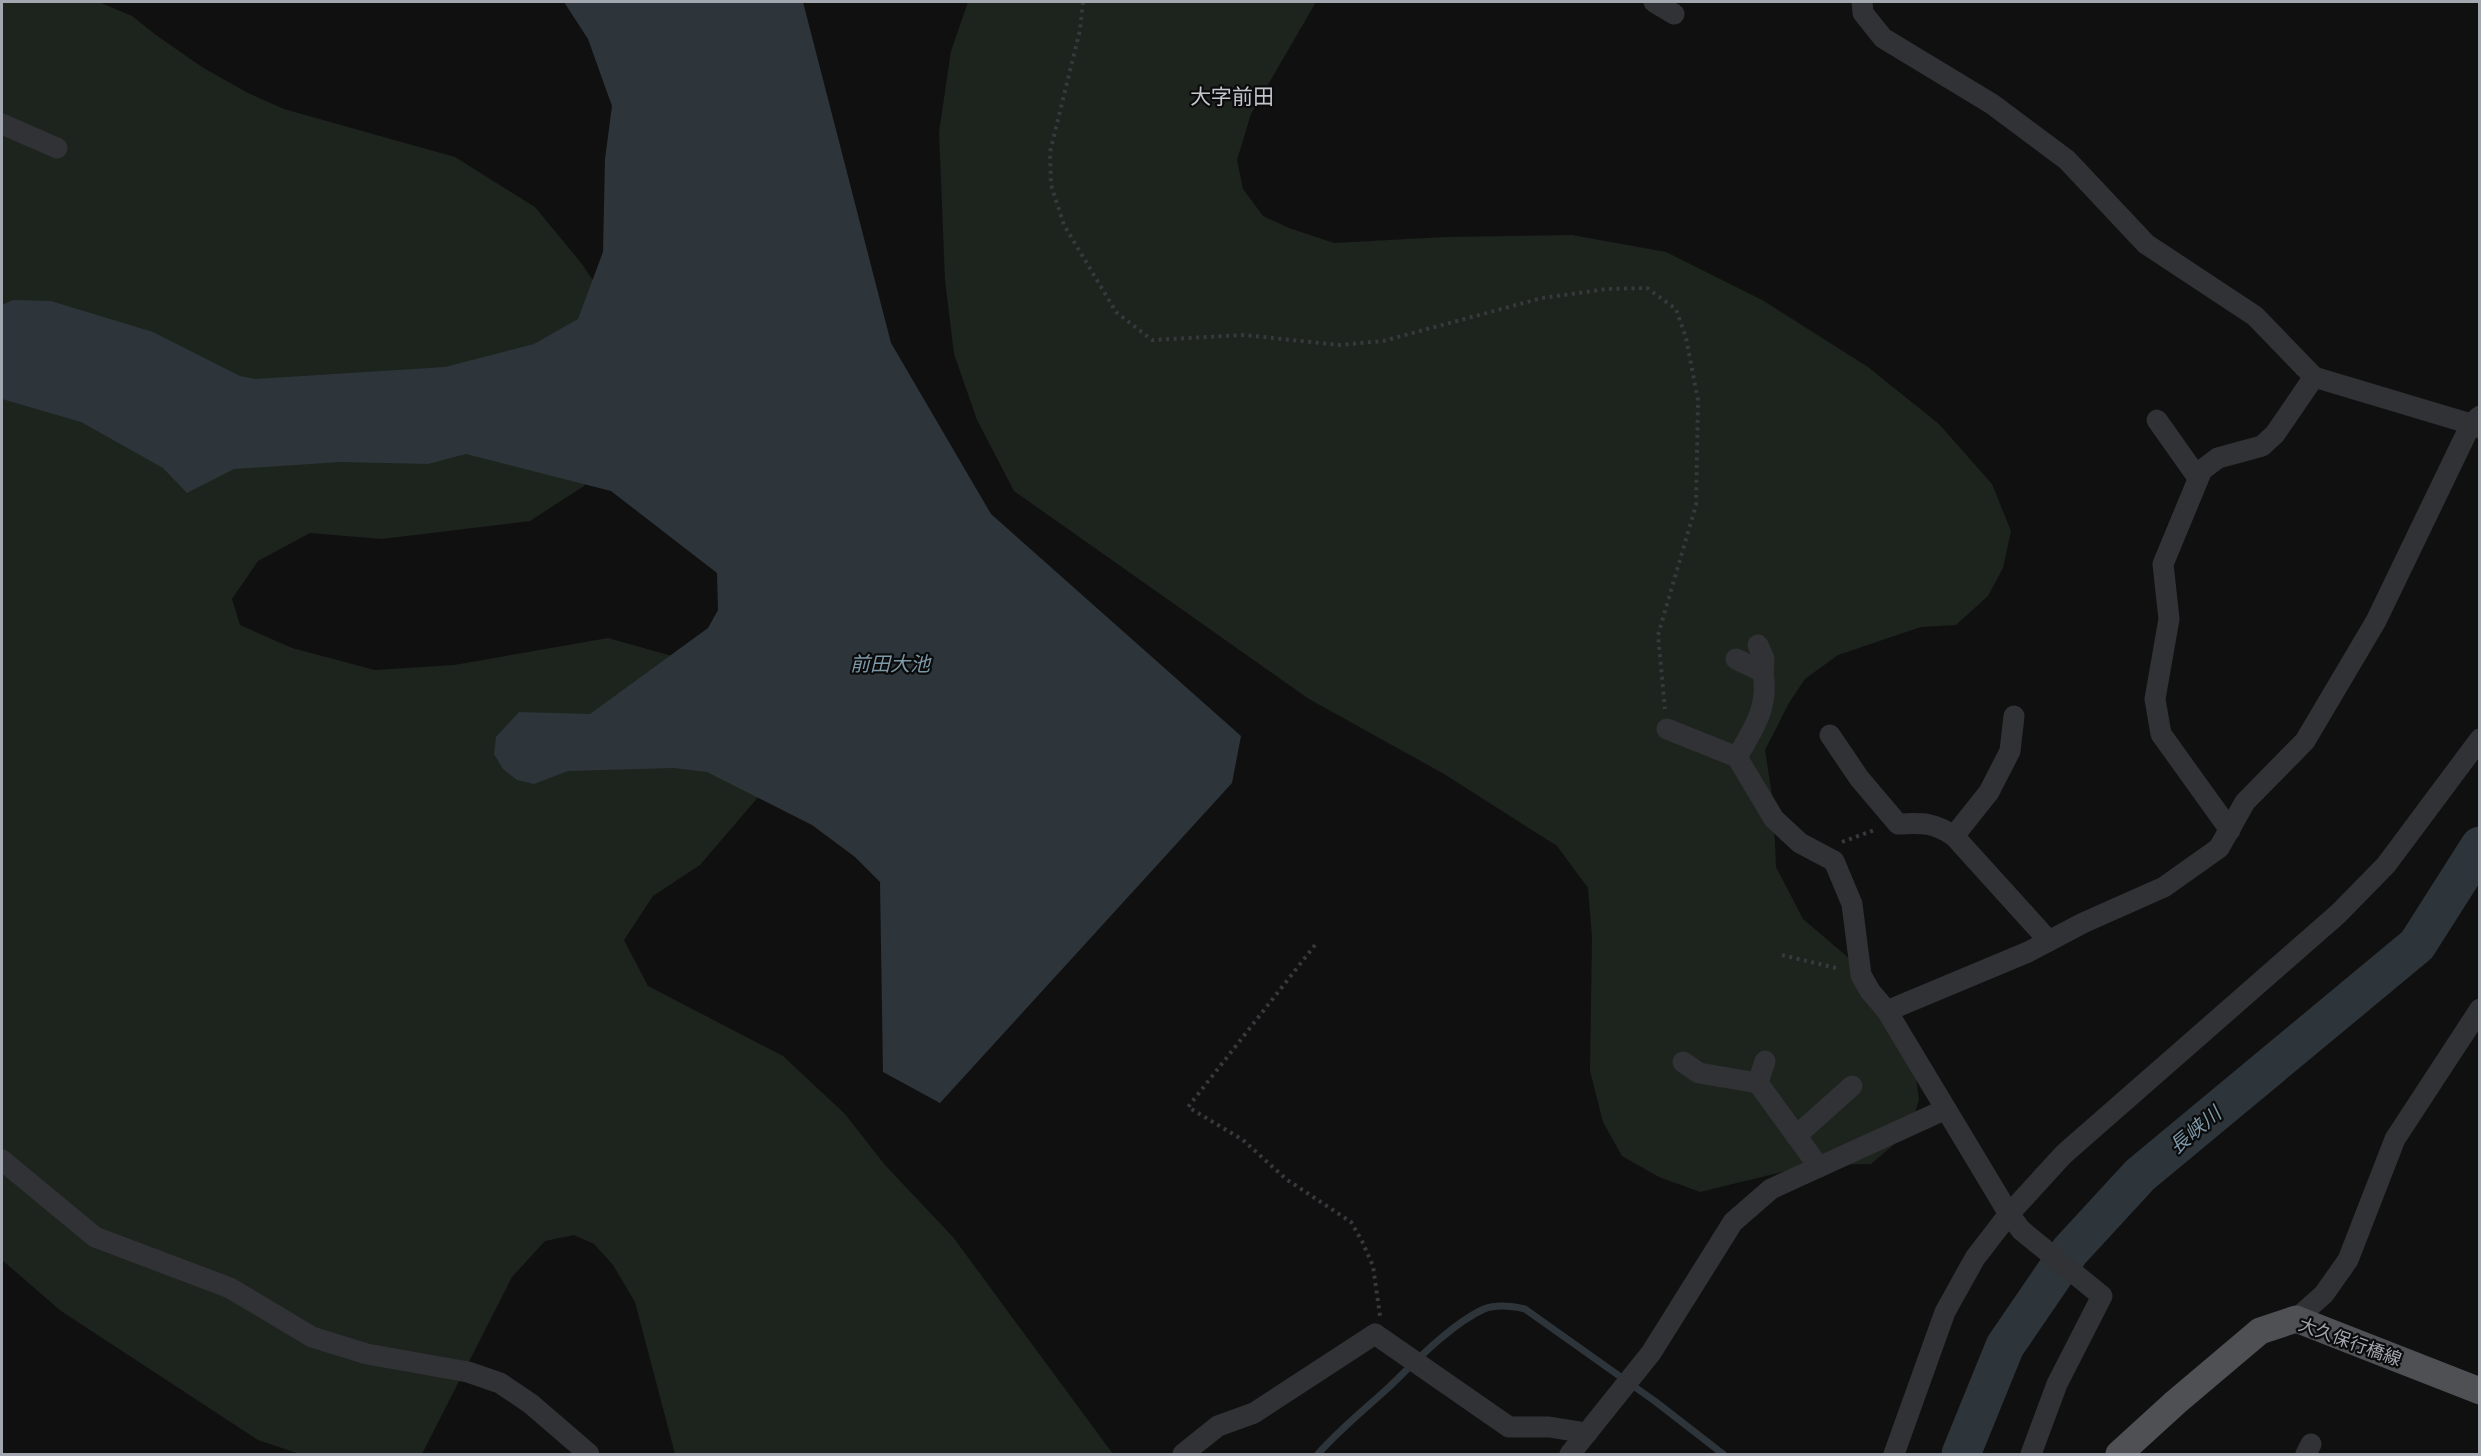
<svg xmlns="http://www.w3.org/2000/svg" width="2481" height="1456" font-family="'Open Sans','Noto Sans JP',sans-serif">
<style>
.green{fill:#1d231d}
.water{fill:#2d353a}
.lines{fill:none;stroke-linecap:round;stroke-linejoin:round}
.stream{stroke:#2d353a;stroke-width:7}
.river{stroke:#2d353a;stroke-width:39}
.path{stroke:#37393c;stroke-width:4;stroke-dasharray:3 4.5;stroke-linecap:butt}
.minor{stroke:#313235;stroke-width:21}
.major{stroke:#4e5054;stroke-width:27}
.labels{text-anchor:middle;stroke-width:4.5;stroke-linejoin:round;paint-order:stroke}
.street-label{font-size:18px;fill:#a3a8b0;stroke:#0b0b0c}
.water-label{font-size:20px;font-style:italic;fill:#7d98a8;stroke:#0b0b0c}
.quarter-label{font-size:21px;fill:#c3c6cd;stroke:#0b0b0c}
</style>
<rect width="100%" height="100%" fill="#101011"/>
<!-- green -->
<g class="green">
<path d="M2,2H99L132,16L156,35L202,67L248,93L284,109L455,157L535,207L582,264L634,342L612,420L584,486L530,521L382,539L310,533L258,561L232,599L240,625L292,648L375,670L454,665L608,638L708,666L760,795L700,865L653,896L624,940L648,986L783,1056L845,1114L885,1165L953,1237L1113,1454H675L635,1302L613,1265L594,1244L574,1235L545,1241L512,1277L422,1454H300L258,1440L61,1311L2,1260Z"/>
<path d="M968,2H1316L1251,114L1237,160L1243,189L1263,216L1289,228L1334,243L1444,237L1572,235L1666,252L1764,301L1868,367L1939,424L1992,484L2011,531L2003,568L1988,596L1956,625L1921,627L1838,655L1805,679L1789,703L1765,750L1773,801L1776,867L1803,919L1857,965L1913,1057L1919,1099L1910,1131L1871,1164L1811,1165L1700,1192L1659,1177L1622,1156L1603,1122L1590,1071L1592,937L1588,888L1557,846L1444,774L1309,699L1014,491L977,420L954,354L945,280L939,132L951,51Z"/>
</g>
<!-- water -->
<path class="water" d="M564,2H803L891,343L991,514L1241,736L1232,783L940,1103L883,1072L880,882L855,857L812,825L707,772L674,768L568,771L534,784L517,780L503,769L494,754L496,737L519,712L590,714L708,628L718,610L717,573L611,491L466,454L428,464L340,462L234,469L187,493L163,468L81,422L2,399V305L13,300L51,301L153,332L240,376L255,379L445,367L534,344L578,319L603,252L605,159L612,106L588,39Z"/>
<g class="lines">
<!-- stream -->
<path class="stream" d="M1318,1454C1339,1430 1364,1410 1388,1388C1414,1363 1451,1324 1484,1309C1497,1304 1512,1306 1525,1309L1656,1402L1723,1454"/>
<!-- river -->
<path class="river" d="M1961,1454L2005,1346L2070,1251L2140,1175L2417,945L2480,846"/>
<!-- path -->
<g class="path">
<path d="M1083,2L1080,30L1050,152L1051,185L1064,225L1116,312L1152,340L1244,335L1339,345L1383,341L1542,298L1607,289L1647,288L1676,309L1686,338L1698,400L1696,505L1658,635L1665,709"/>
<path d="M1842,842L1877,829"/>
<path d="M1315,945L1188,1107L1243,1140L1286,1179L1351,1222L1362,1241L1373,1266L1380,1316"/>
<path d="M1782,955L1840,969"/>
</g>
<!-- minor -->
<g class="minor">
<path d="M1654,2L1674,14"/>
<path d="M1862,2L1863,13L1883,38L1992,104L2067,160L2146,244L2255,316L2314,377L2471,424L2480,428"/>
<path d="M2,124L57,148"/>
<path d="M2157,420L2198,478"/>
<path d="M1758,645L1764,659L1763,672"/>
<path d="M1736,659L1763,672C1769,707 1754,728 1737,757"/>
<path d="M2014,716L2010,751L1989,792L1954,836L2049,941"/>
<path d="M1667,729L1737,757L1774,819L1800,843L1834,861L1852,904L1861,975L1870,991L1887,1011L2009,1214L2021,1230L2102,1296L2057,1384L2031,1454"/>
<path d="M1830,735L1859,778L1898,824C1922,823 1933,822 1954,836"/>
<path d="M2230,830L2161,734L2155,699L2169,619L2163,564L2202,470L2218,458L2262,446L2275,434L2314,377"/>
<path d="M1887,1011L2028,952L2083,923L2164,887L2219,848L2245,802L2305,741L2376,621L2471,424L2480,416"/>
<path d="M1765,1061L1758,1083L1819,1167"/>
<path d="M1683,1062L1699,1073L1758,1083"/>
<path d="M1796,1136L1852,1086"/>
<path d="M2,1160L95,1237L230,1288L312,1337L367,1354L468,1372L500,1383L531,1404L589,1454"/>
<path d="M2296,1319L2324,1294L2348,1260L2395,1139L2480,1009"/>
<path d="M1183,1454L1218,1426L1254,1413L1375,1334L1509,1427H1549L1587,1433"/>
<path d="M1570,1454L1651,1353L1733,1222L1771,1189L1946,1109"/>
<path d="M1894,1454L1945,1312L1975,1258L2009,1214L2064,1154L2338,914L2386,865L2480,739"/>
<path d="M2306,1454L2311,1444"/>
</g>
<!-- major -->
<path class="major" d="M2119,1454L2176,1402L2260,1331L2296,1319L2480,1391"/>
</g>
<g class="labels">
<!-- street labels -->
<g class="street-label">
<text transform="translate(2350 1342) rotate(20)" y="6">大久保行橋線</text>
</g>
<!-- water labels -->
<g class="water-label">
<text x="890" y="671">前田大池</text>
<text transform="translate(2195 1130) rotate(-40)" y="7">長峡川</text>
</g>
<!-- quarter labels -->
<g class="quarter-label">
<text x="1232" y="104">大字前田</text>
</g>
</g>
<!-- border -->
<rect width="2481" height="1456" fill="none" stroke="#a3a8b0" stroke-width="6"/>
</svg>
